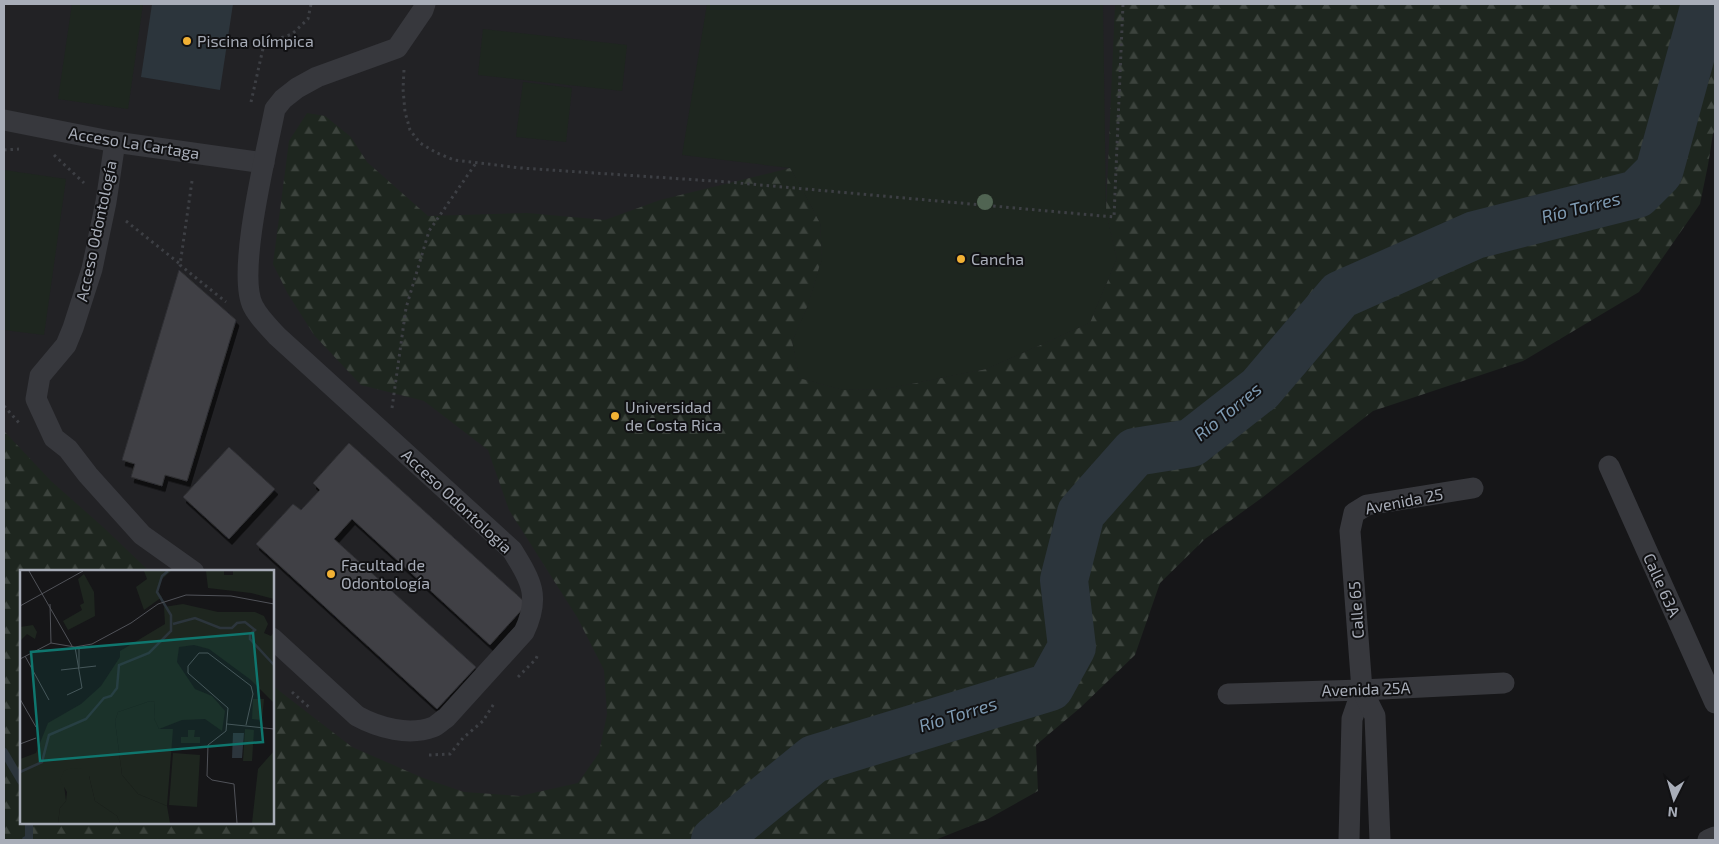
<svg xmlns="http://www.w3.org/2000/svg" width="1719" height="844" font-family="'Exo 2',sans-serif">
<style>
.built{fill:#222225;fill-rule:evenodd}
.green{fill:#1e261f}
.forest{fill:url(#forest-firs)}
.water{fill:#2c353c}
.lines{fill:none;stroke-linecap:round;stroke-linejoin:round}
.stream{stroke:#2c353c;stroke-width:8}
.river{stroke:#2c353c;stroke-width:48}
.building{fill:#404145;stroke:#303034;filter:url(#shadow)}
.path{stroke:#3d3f44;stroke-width:3;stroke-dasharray:2.5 4;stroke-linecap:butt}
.street{stroke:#37383d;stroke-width:21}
.tree{fill:#506452}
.poi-dot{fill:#f2b134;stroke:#111113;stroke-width:2}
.labels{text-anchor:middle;stroke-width:4;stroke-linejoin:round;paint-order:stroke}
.poi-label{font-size:16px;fill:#a8adb8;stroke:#111113;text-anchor:start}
.street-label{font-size:16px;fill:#a8adb8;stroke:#111113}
.water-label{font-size:18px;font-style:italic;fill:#7f9bb3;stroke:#111113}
.inset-river{fill:none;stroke:#2c353c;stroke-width:2.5}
.inset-road{fill:none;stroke:#505258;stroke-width:1}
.view{fill:#0f766e;fill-opacity:0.15;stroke:#0f766e;stroke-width:2.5}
.inset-edge{fill:none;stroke:#a8adb8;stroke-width:2.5}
</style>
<defs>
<pattern id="forest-firs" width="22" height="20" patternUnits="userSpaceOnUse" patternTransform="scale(1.25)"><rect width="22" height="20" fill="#1e261f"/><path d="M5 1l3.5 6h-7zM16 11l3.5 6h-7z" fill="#3c433d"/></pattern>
<filter id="shadow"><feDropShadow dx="3" dy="5.5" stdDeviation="0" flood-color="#0009"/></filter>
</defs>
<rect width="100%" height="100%" fill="#161618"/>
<!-- built -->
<path class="built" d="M4,4H1340L715,840H4ZM21,572H272V823H21Z"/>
<!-- green -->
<g class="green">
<path d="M72,4H143L128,109L58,99Z"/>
<path d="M707,4H1103L1106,211L1117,259L1090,323L987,369L886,389L842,390L799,378L792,341L807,307L822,258L820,223L790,168L682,155Z"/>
<path d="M483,29L627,45L622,91L478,75Z"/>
<path d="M523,82L572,88L566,142L516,137Z"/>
<path d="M4,170L66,179L44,335L4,330Z"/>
</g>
<!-- forest -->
<path class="forest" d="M1115,4H1715V130L1713,134L1708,165L1700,204L1639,292L1523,361L1373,411L1263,497L1205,539L1160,583L1135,655L1080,708L1036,745L1038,791L988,819L935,840H4V431L51,481L103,527L149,571L21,572V823H272L273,686L352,747L423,778L464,792L520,796L578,783L599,753L607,714L604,670L577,617L509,510L488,450L424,401L361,385L314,335L288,294L273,264L289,141L307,113L325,116L351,137L367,162L428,216L527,213L605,220L660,200L790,168L820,223L822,258L807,307L792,341L799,378L842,390L886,389L987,369L1090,323L1117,259L1106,211Z"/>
<!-- water -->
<path class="water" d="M152,4H233L220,90L141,77Z"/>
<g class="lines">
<!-- stream -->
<g class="stream">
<path d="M4,752L21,781"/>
<path d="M26,840L29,839V823"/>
</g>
<!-- river -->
<path class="river" d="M715,840L814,759L1050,687L1072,647L1064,580L1081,513L1135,452L1191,443L1260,389L1340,295L1475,235L1637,194L1659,172L1705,4"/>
</g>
<!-- building -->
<g class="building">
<path d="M179,270L236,320L187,481L165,475L162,486L131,477L135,464L122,460Z"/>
<path d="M349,443L527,604L490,645L352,519L334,539L476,667L437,709L256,544L293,504L301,510L320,490L313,483Z"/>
<path d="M229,447L275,489L229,539L183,497Z"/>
</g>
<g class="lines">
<!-- path -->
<g class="path">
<path d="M404,70L403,89L405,112L410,130L420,143L437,153L454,160L521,168L728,182L1114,217L1123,4"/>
<path d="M251,102L264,44L292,34L308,19L311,4"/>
<path d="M4,150L19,149"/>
<path d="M54,155L84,183"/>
<path d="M192,181L180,265L226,302"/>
<path d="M126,221L180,264"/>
<path d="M4,406L20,424"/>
<path d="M392,408L406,308L429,231L476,163"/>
<path d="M518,677L536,659L538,654"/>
<path d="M292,692L310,708"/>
<path d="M429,755L450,754L463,738L483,721L495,702"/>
</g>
<!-- street -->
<g class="street">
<path d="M4,120L115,142L264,163"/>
<path d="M115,142L106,202L92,269L73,328L66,345L40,376L36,399L54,438L68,449L88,475L142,535L194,572"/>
<path d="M1609,466L1715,703"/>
<path d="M272,638L357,716C379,728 409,736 433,727C438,725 442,720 446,718L524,632C541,596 531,581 512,550L277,336C269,327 259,318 253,306C236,273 267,150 275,109L283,99L297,88L317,77L397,48L423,10L425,4"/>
<path d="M1228,694L1362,690L1504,683"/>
<path d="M1349,840L1352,719L1362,690"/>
<path d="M1380,840L1375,716L1362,690L1350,531L1354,513L1367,505L1473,488"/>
<path d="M1708,840L1715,837"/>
</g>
</g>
<!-- trees -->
<circle class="tree" cx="985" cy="202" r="8"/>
<!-- markers -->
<g class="poi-dot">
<circle cx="187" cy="41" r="5"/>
<circle cx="961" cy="259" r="5"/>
<circle cx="615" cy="416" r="5"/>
<circle cx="331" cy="574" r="5"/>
</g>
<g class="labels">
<!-- poi labels -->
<g class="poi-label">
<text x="197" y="47">Piscina olímpica</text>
<text x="971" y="265">Cancha</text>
<text x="625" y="413">Universidad<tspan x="625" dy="18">de Costa Rica</tspan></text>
<text x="341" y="571">Facultad de<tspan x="341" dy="18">Odontología</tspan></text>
</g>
<!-- street labels -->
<g class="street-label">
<text transform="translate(134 143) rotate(9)" y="6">Acceso La Cartaga</text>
<text transform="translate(96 231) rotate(-78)" y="6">Acceso Odontología</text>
<text transform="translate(457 501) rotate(43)" y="6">Acceso Odontología</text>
<text transform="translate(1404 501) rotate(-11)" y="6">Avenida 25</text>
<text transform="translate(1662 585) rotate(66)" y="6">Calle 63A</text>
<text transform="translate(1356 610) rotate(-94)" y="6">Calle 65</text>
<text transform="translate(1366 689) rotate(-2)" y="6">Avenida 25A</text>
</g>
<!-- water labels -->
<g class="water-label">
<text transform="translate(1581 208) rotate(-14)" y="6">Río Torres</text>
<text transform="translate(1228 412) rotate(-39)" y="6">Río Torres</text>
<text transform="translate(958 715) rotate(-17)" y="6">Río Torres</text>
</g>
</g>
<!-- overview -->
<g transform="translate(20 570)">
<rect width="254" height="254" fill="#161618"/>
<path d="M64,4L74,22L75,46L48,60L43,51L62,40L60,35L64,33L58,9ZM233,129H244L242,150L232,149ZM130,131L135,132L134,148L139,159H153L147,236L118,224L102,205L95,151L98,142ZM225,159L234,160L232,191H223ZM168,160H175L174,167H180V173H161V167H168ZM254,181V253H232L238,199ZM153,183L180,185L177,237L149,235Z" fill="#1e261f"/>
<path d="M124,1H151L141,10L138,22L142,27L124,40L116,17L127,9ZM186,1H204V5H213V1H254V29L231,23L188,18ZM163,34L198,42H235L244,46L248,54L244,63L251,66L254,62V133L231,110L189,79L174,75L159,77L157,92L175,119L192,126L205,141L202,161L185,149L162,150L139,159L134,148L135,132L130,131L98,142L95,151L102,205L118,224L147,236L150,253H100L97,246L75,231L69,206L44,215L46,231L40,238L38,253H0V189L16,183L28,153L61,134L81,116L100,87V81L145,54L144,37ZM13,55L17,62L15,69L7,64L0,71V57Z" fill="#1e261f"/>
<path d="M50,198L62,199L69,206L75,231L97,246L100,253H38L40,238L46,231L47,222L40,210L44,201Z" fill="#1e261f"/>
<path d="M213,163H224L222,188H212Z" fill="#2c353c"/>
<path class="inset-river" d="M153,54L175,48L200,58H212L217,53L225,52L235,60L230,64V69L254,95M0,202L22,192L29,165L66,149L84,128L91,126L97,118L99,95L129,83L151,61V45L137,22L142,6L148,1"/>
<path class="inset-road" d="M9,1L52,76M30,34L31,73M0,36L63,1M59,76V97M5,86L29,130M0,89L31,73L55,77L72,74L111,53L138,34L166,25L211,26L254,34M41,100L76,96M47,125L62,118L55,77M0,129L16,157M207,154L254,159M0,174L16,168M217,253L214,214L192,210L187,206L188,175L206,161L208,138L168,103V96L179,83H188L231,116L233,124L226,155"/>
<path class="view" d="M233,63L243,172L20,191L11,82Z"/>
<rect width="254" height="254" class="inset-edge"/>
</g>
<!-- border -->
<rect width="1719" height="844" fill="none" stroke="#a8adb8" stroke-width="10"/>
<!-- north arrow -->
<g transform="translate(1674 799) rotate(185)" stroke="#111113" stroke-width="4" paint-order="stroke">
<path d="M0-4L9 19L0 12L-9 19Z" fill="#a8adb8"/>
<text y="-8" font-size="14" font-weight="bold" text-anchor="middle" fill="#a8adb8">N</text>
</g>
</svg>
